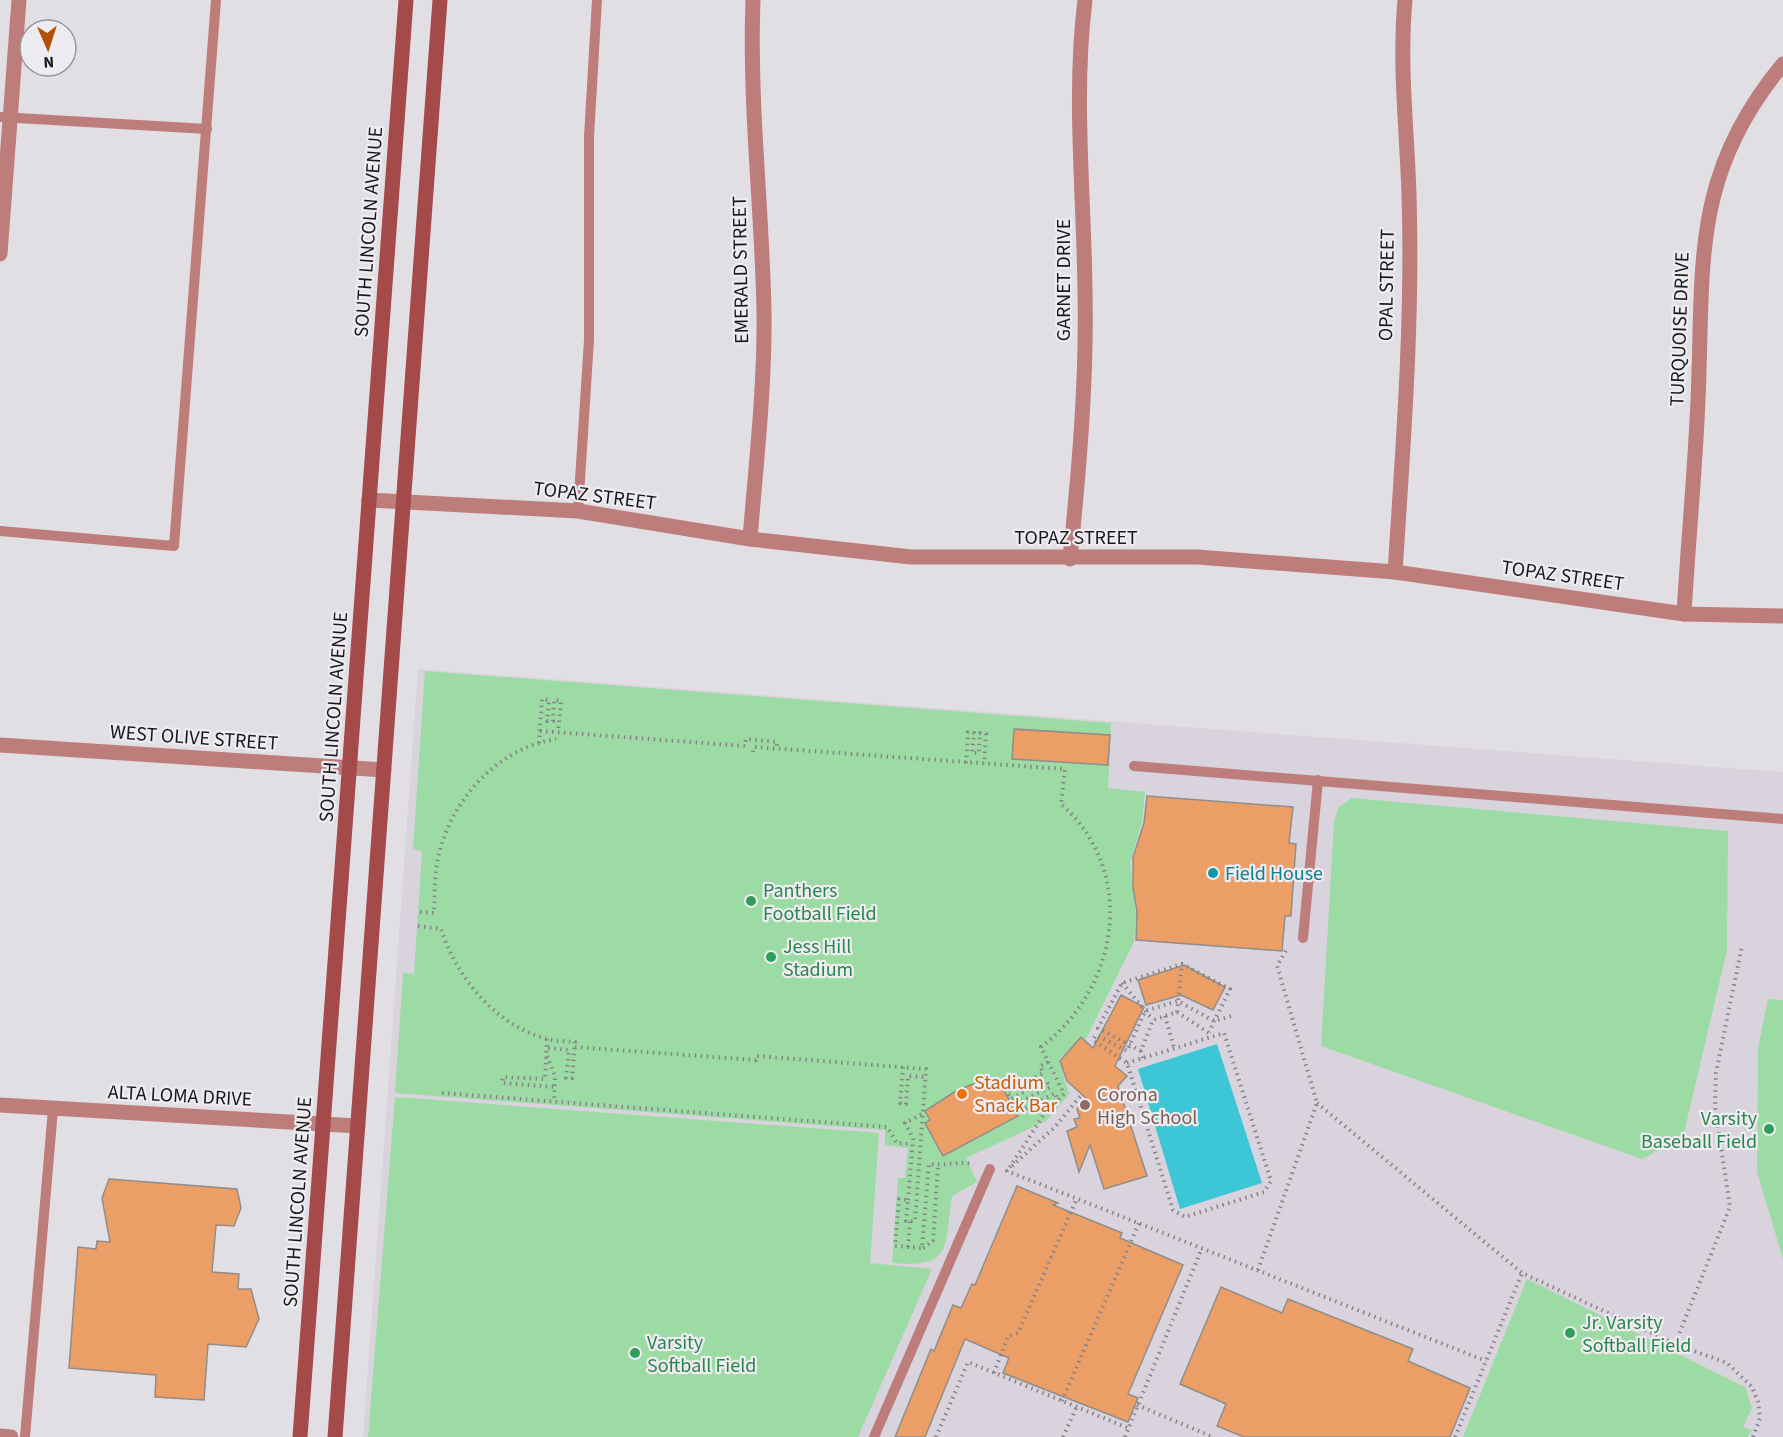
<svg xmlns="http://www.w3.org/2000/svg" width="1783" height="1437" font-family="'Source Sans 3',sans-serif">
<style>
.built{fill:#d9d3de}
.green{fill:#9cdba4}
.water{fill:#3dc7d6}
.building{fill:#eb9f67;stroke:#918d8a;stroke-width:1.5}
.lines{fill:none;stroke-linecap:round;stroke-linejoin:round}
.path{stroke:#868488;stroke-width:4;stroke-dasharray:1.5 4.5;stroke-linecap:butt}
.service{stroke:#bc7d7b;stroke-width:10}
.minor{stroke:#bc7d7b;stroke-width:15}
.tertiary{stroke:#bc7d7b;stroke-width:15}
.secondary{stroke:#a44a4a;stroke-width:15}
.culture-dot{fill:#0f9aa8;stroke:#efecf1;stroke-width:2}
.leisure-dot{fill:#2e9e5b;stroke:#efecf1;stroke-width:2}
.food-dot{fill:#e8710a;stroke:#efecf1;stroke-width:2}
.education-dot{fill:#8d6e63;stroke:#efecf1;stroke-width:2}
.labels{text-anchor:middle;stroke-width:4.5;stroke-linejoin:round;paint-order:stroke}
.street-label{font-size:20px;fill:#19181a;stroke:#efecf1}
.culture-label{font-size:20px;fill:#0d838f;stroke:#efecf1;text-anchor:start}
.leisure-label{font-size:20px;fill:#27864d;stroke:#efecf1;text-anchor:start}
.food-label{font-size:20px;fill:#c56008;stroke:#efecf1;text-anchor:start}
.education-label{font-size:20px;fill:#785e54;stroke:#efecf1;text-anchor:start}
</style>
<rect width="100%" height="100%" fill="#e2dfe4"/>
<!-- built -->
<path class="built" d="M418,669L1783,772V1437H363Z"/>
<!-- green -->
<g class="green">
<path d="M425,671L1111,723L1108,788L1145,792L1142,822L1130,864L1136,914L1134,942L1086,1039L1081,1037L1059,1060L1069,1094L1046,1121L966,1158L977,1182L952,1196C944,1248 953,1268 892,1263L898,1178H905L908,1148L885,1145V1130L395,1093L403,973L414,974L422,851L413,849Z"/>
<path d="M1351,798L1728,831L1727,950L1683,1137L1642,1159L1321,1046L1334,822L1338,808Z"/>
<path d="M1768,999L1783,1000V1259L1757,1172L1758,1048Z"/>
<path d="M395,1097L879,1133L870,1263L932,1269L858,1437H368Z"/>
<path d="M1527,1279L1745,1387L1752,1408L1743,1427L1752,1430L1748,1437H1463Z"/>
</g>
<!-- water -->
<path class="water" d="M1217,1044L1262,1183L1180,1209L1138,1069Z"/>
<!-- building -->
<g class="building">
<path d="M1014,729L1110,735L1108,765L1012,759Z"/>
<path d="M1147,796L1293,807L1289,843L1296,844L1291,916H1285L1282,951L1136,940L1137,911L1133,888V857L1144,823Z"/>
<path d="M1184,965L1225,987L1213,1010L1181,995L1146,1005L1138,980Z"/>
<path d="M1121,995L1144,1007L1115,1066L1127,1076L1118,1086L1147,1176L1104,1189L1090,1145L1079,1172L1067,1131L1077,1127L1074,1119L1080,1118L1077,1109L1087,1099L1067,1081L1060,1061L1081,1037L1093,1048Z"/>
<path d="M990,1077L995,1086L1000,1083L1018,1116L943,1156L925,1123L930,1120L925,1111L956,1091Z"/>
<path d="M109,1179L237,1189L241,1208L234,1226L216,1225L212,1272L239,1274L238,1289H251L259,1319L246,1347L208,1344L204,1400L155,1397L156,1375L69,1368L78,1247L96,1249L97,1241L110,1242L102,1198Z"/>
<path d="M1017,1186L1058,1203L1053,1205L1122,1233L1120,1238L1183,1265L1128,1394L1138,1398L1128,1422L1003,1373L1009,1358L965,1339L925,1437H895L931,1349L934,1351L953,1305L961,1308L972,1284L975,1285Z"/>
<path d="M1221,1287L1282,1313L1288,1299L1413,1349L1408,1361L1470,1388L1450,1437H1244L1217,1426L1226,1404L1180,1384Z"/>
</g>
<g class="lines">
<!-- path -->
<g class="path">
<path d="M540,731L745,746L746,739L777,742V749"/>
<path d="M539,743L542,699L549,700L547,721H553L554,700L561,701L558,732"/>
<path d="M753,752L754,747L768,748L1065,769L1061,804C1139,873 1118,989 1041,1047L1064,1094L1043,1116L1008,1170"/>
<path d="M966,763L968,732L974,733L972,753H979L980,733L986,734L984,764"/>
<path d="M420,912L434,913C435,895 434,876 438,858C450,801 497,748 556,739"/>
<path d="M418,926L441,929C457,978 495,1025 547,1039C556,1041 566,1041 575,1042L572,1078H566L569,1050L547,1048"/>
<path d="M1122,983L1153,1020"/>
<path d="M1177,1012L1182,964"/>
<path d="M1165,1016L1174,1048"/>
<path d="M547,1039L545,1079L503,1077L502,1083L555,1087"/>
<path d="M575,1047L756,1060L757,1056L926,1069L915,1221H906L908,1200L899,1199L895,1246L922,1248L929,1164C945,1166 959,1161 974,1164"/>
<path d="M1141,1051L1098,1028L1122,983L1182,964L1230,989L1209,1032"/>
<path d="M547,1056L555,1076L554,1101"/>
<path d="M1143,1058L1141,1051L1153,1020L1177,1012L1209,1033"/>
<path d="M1048,1062L1040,1066L1043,1073L1007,1092L1011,1099L1046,1080L1050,1087L1015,1105L1019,1112L1055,1093L1058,1100"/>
<path d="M1127,1063L1224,1033L1271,1181L1264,1192L1185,1217L1173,1210L1127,1063L1093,1040L1096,1035L1127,1051L1145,1011L1178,1001L1214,1021L1235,1015"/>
<path d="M903,1067L900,1103L906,1104L908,1076L925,1077"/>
<path d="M442,1093L887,1127L897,1143L912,1144"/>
<path d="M1317,1103L1522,1273L1675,1344L1727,1363L1752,1387L1758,1402L1760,1418L1753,1437"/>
<path d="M1012,1166L1055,1127L1082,1094"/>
<path d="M1007,1172V1171L1486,1361"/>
<path d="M908,1200L913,1139L905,1123L922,1114"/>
<path d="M908,1247L910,1221"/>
<path d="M923,1248L933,1241L938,1165"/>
<path d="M1258,1270L1317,1103L1277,966L1288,947"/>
<path d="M1675,1344L1730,1207L1715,1107L1716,1073L1742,946"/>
<path d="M994,1373L1008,1336L1018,1333L1077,1198"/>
<path d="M1062,1401L1139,1223"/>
<path d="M1137,1405L1213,1437"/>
<path d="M936,1437L968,1362L1128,1428"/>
<path d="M1063,1437L1077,1406"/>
<path d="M1125,1437L1202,1248"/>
<path d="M1455,1437L1522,1273"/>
</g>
<!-- service -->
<g class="service">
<path d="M0,117L207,129"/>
<path d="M578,511L589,340V137L597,0"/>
<path d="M0,531L174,546L216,0"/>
<path d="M1134,766L1783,819"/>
<path d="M1303,938L1318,780"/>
<path d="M25,1437L53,1109"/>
<path d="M874,1437L990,1169"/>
</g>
<!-- minor -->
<g class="minor">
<path d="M0,254L19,0"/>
<path d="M369,500L578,511L750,539L911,557H1197L1395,572L1684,614L1783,616"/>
<path d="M750,539C756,463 765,387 764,311C762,207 749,103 753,0"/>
<path d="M1070,559C1079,470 1087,380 1085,291C1084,194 1073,96 1085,0"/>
<path d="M1395,572C1403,447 1413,320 1409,195C1407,130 1399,65 1405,0"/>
<path d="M1684,614C1688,543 1695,472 1698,400C1704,265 1690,176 1783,64"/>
<path d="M0,1105L358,1126"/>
<path d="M0,1436L11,1437"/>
</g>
<!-- tertiary -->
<path class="tertiary" d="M0,745L384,770"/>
<!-- secondary -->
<g class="secondary">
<path d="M300,1437L406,0"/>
<path d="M335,1437L440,0"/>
</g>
</g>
<!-- markers -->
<circle class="culture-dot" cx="1213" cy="873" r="6"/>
<g class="leisure-dot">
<circle cx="751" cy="901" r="6"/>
<circle cx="771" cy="957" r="6"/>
<circle cx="1769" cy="1129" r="6"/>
<circle cx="1570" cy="1333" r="6"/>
<circle cx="635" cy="1353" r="6"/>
</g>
<circle class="food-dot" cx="962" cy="1094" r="6"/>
<circle class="education-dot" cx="1085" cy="1105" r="6"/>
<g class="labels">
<!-- street labels -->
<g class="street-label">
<text transform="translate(368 232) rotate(-86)" y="7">SOUTH LINCOLN AVENUE</text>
<text transform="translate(740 270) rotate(-91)" y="7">EMERALD STREET</text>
<text transform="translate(1063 280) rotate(-90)" y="7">GARNET DRIVE</text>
<text transform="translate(1386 285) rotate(-89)" y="7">OPAL STREET</text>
<text transform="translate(1679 329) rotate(-88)" y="7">TURQUOISE DRIVE</text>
<text transform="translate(595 495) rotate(7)" y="7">TOPAZ STREET</text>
<text x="1076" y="544">TOPAZ STREET</text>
<text transform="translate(1563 575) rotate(8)" y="7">TOPAZ STREET</text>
<text transform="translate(333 717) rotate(-86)" y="7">SOUTH LINCOLN AVENUE</text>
<text transform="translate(194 737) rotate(4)" y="7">WEST OLIVE STREET</text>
<text transform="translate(180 1095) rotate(3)" y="7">ALTA LOMA DRIVE</text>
<text transform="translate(297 1202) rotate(-86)" y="7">SOUTH LINCOLN AVENUE</text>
</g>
<!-- culture labels -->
<g class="culture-label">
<text x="1225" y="880">Field House</text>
</g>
<!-- leisure labels -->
<g class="leisure-label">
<text x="763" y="897">Panthers<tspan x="763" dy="23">Football Field</tspan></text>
<text x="783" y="953">Jess Hill<tspan x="783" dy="23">Stadium</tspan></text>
<text x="1757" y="1125" text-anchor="end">Varsity<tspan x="1757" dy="23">Baseball Field</tspan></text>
<text x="1582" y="1329">Jr. Varsity<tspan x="1582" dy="23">Softball Field</tspan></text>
<text x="647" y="1349">Varsity<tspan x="647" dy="23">Softball Field</tspan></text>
</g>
<!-- food labels -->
<g class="food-label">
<text x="974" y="1089">Stadium<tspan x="974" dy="23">Snack Bar</tspan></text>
</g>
<!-- education labels -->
<g class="education-label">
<text x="1097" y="1101">Corona<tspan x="1097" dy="23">High School</tspan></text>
</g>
</g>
<!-- north arrow -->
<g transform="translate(48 48) rotate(177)"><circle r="28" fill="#efecf1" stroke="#99979b" stroke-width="1.5"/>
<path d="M0-4.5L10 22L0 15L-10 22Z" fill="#b05106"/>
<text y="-9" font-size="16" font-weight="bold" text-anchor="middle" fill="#19181a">N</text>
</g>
</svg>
